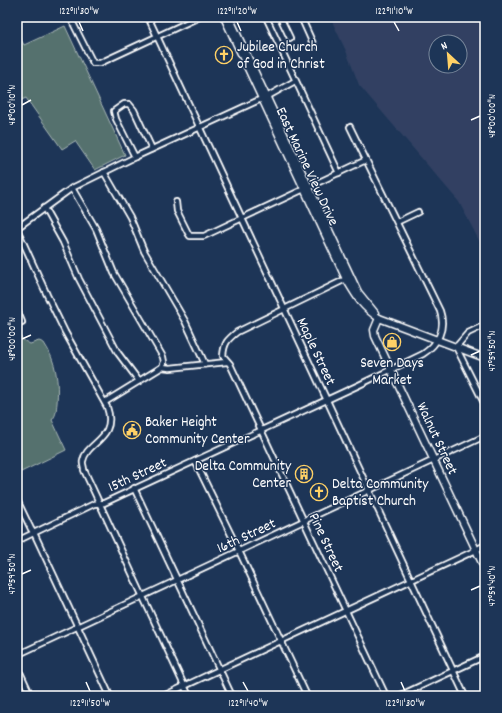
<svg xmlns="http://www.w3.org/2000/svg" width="502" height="713" font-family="Dekko,sans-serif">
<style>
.built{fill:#314162;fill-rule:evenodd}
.green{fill:#55716e;stroke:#aab8b6}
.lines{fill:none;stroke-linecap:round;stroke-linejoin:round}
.minor-casing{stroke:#fff;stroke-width:8}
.major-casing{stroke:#fff;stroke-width:9}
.minor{stroke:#1d3557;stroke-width:4.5}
.major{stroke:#1d3557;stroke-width:6}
.ticks{fill:none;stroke:#fff;stroke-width:1.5}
.labels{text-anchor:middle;stroke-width:3;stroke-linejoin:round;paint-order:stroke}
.poi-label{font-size:15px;fill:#fff;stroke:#1d3557;text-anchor:start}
.street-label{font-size:15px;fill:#fff;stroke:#1d3557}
.neatline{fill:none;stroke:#fff;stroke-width:1.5}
.ticks-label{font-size:10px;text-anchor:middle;fill:#fff}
</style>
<rect width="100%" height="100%" fill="#1d3557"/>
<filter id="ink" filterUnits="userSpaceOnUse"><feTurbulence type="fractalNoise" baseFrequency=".025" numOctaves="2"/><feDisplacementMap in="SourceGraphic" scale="8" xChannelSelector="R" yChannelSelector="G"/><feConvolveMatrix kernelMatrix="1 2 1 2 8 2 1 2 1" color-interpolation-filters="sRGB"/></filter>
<g filter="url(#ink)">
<!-- built -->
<path class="built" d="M330,17H485V252L459,202L359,85L346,51ZM436,42H460V66H436Z"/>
<!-- green -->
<g class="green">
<path d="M65,26L125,155L95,170L75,141L62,149L26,98L17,102V32L24,45Z"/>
<path d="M17,332L23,340L30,344L39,341L44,343C56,361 59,382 57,403C56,410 57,414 52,420L66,450L17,474Z"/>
</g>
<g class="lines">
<defs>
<g id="minor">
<path d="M70,17L93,63H100L199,17"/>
<path d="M148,17L465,696"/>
<path d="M266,17L339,173"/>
<path d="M280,17L290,38"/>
<path d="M301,17L314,46"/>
<path d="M135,157L116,119L114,111L124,104H129L134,110L152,149"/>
<path d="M104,172L130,217L144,251L185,321L205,364"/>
<path d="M72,188L96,229L114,273L163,357L164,362L162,367"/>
<path d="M176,202L177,211L188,233L190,236H204L366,160"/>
<path d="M44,208L63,242L79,279L118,353L139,381"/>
<path d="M397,222L418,212"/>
<path d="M17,228L72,188L135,157L270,95L295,81"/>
<path d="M17,229L47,295L65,332L107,407C118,439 86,442 83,461C82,463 84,467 84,470L189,696"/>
<path d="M348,278L237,332C227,340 224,343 223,356L230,364L386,696"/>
<path d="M17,310L22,322"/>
<path d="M485,325L468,333L456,347L485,405"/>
<path d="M105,402L162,367L170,368L227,362"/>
<path d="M195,461L239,551L307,696"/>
<path d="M134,488L232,696"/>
<path d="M17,500L31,529L35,535L110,696"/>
<path d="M17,541L94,504L104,503L359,385L423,354C438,344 446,329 440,311L350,127"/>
<path d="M17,655L485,436"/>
<path d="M17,666L31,696"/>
<path d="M163,696L476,550L485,545"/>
<path d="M399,696L485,656"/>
</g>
<g id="major">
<path d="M224,17L346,279C356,296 362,307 379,318L485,358"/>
<path d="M229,17L358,292L375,313"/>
<path d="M379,318L374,330L375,336L485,569"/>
</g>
</defs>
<!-- minor casing -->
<use href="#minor" class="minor-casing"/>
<!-- major casing -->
<use href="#major" class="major-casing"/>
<!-- minor -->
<use href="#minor" class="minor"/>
<!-- major -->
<use href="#major" class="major"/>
</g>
</g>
<!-- ticks -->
<path class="ticks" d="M79,22L83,31M237,22L241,31M394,22L399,31M22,105L31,100M471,120L480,116M22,339L31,335M471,355L480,351M22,574L31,570M471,590L480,586M86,682L90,691M243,682L248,691M401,682L405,691"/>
<!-- icons -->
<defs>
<symbol id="church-ring" viewBox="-11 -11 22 22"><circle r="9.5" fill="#1d3557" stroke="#ffd166" stroke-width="1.5"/><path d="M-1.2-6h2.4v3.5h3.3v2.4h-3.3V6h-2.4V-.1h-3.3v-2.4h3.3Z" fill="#ffd166"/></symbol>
<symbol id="shop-ring" viewBox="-11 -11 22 22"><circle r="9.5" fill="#1d3557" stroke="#ffd166" stroke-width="1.5"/><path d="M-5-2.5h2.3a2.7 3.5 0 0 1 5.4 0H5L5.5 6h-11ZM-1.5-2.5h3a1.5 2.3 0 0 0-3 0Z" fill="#ffd166"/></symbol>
<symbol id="civic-ring" viewBox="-11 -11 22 22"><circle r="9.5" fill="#1d3557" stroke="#ffd166" stroke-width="1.5"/><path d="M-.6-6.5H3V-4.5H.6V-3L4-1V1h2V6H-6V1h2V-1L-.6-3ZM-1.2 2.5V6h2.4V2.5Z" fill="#ffd166"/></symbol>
<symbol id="building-ring" viewBox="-11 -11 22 22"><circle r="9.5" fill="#1d3557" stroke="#ffd166" stroke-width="1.5"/><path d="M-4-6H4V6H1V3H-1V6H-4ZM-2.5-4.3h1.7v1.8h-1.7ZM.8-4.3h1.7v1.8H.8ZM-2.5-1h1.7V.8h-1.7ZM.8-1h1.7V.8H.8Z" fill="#ffd166"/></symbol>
</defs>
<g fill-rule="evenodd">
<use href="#church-ring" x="214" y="45" width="20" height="20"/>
<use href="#shop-ring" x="382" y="332" width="20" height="20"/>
<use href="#civic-ring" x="122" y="420" width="20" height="20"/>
<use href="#building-ring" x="294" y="464" width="20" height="20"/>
<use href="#church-ring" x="309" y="482" width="20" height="20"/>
</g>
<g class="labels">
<!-- poi labels -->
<g class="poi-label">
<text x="237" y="51">Jubilee Church<tspan x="237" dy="17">of God in Christ</tspan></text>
<text x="392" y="367" text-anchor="middle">Seven Days<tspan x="392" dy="17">Market</tspan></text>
<text x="145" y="426">Baker Height<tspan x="145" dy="17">Community Center</tspan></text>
<text x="291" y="470" text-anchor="end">Delta Community<tspan x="291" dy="17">Center</tspan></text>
<text x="332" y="488">Delta Community<tspan x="332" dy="17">Baptist Church</tspan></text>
</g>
<!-- street labels -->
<g class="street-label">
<text transform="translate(308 166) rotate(65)" y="5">East Marine View Drive</text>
<text transform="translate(317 351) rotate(65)" y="5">Maple Street</text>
<text transform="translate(438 438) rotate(65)" y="5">Walnut Street</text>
<text transform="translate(137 474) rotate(-25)" y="5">15th Street</text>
<text transform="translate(246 535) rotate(-25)" y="5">16th Street</text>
<text transform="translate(327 542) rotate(65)" y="5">Pine Street</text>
</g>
</g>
<!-- margin -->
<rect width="502" height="713" fill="none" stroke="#1d3557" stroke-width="44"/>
<!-- north arrow -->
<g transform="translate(448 54) rotate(334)"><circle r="19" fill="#1d3557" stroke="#77869a"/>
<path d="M0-3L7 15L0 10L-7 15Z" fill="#ffd166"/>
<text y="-6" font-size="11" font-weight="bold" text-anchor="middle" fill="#ffffff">N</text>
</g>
<rect x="22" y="22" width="458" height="669" class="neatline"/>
<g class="ticks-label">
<text x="79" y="14">122°11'30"W</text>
<text x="237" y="14">122°11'20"W</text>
<text x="394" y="14">122°11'10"W</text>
<text transform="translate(11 105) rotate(-90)" y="4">48°00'10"N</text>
<text transform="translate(491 116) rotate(-90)" y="4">48°00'00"N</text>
<text transform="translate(11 339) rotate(-90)" y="4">48°00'00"N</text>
<text transform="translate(491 351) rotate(-90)" y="4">47°59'50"N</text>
<text transform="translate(11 574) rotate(-90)" y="4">47°59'50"N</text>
<text transform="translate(491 586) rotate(-90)" y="4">47°59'40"N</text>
<text x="90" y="706">122°11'50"W</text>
<text x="248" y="706">122°11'40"W</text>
<text x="405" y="706">122°11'30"W</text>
</g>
</svg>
